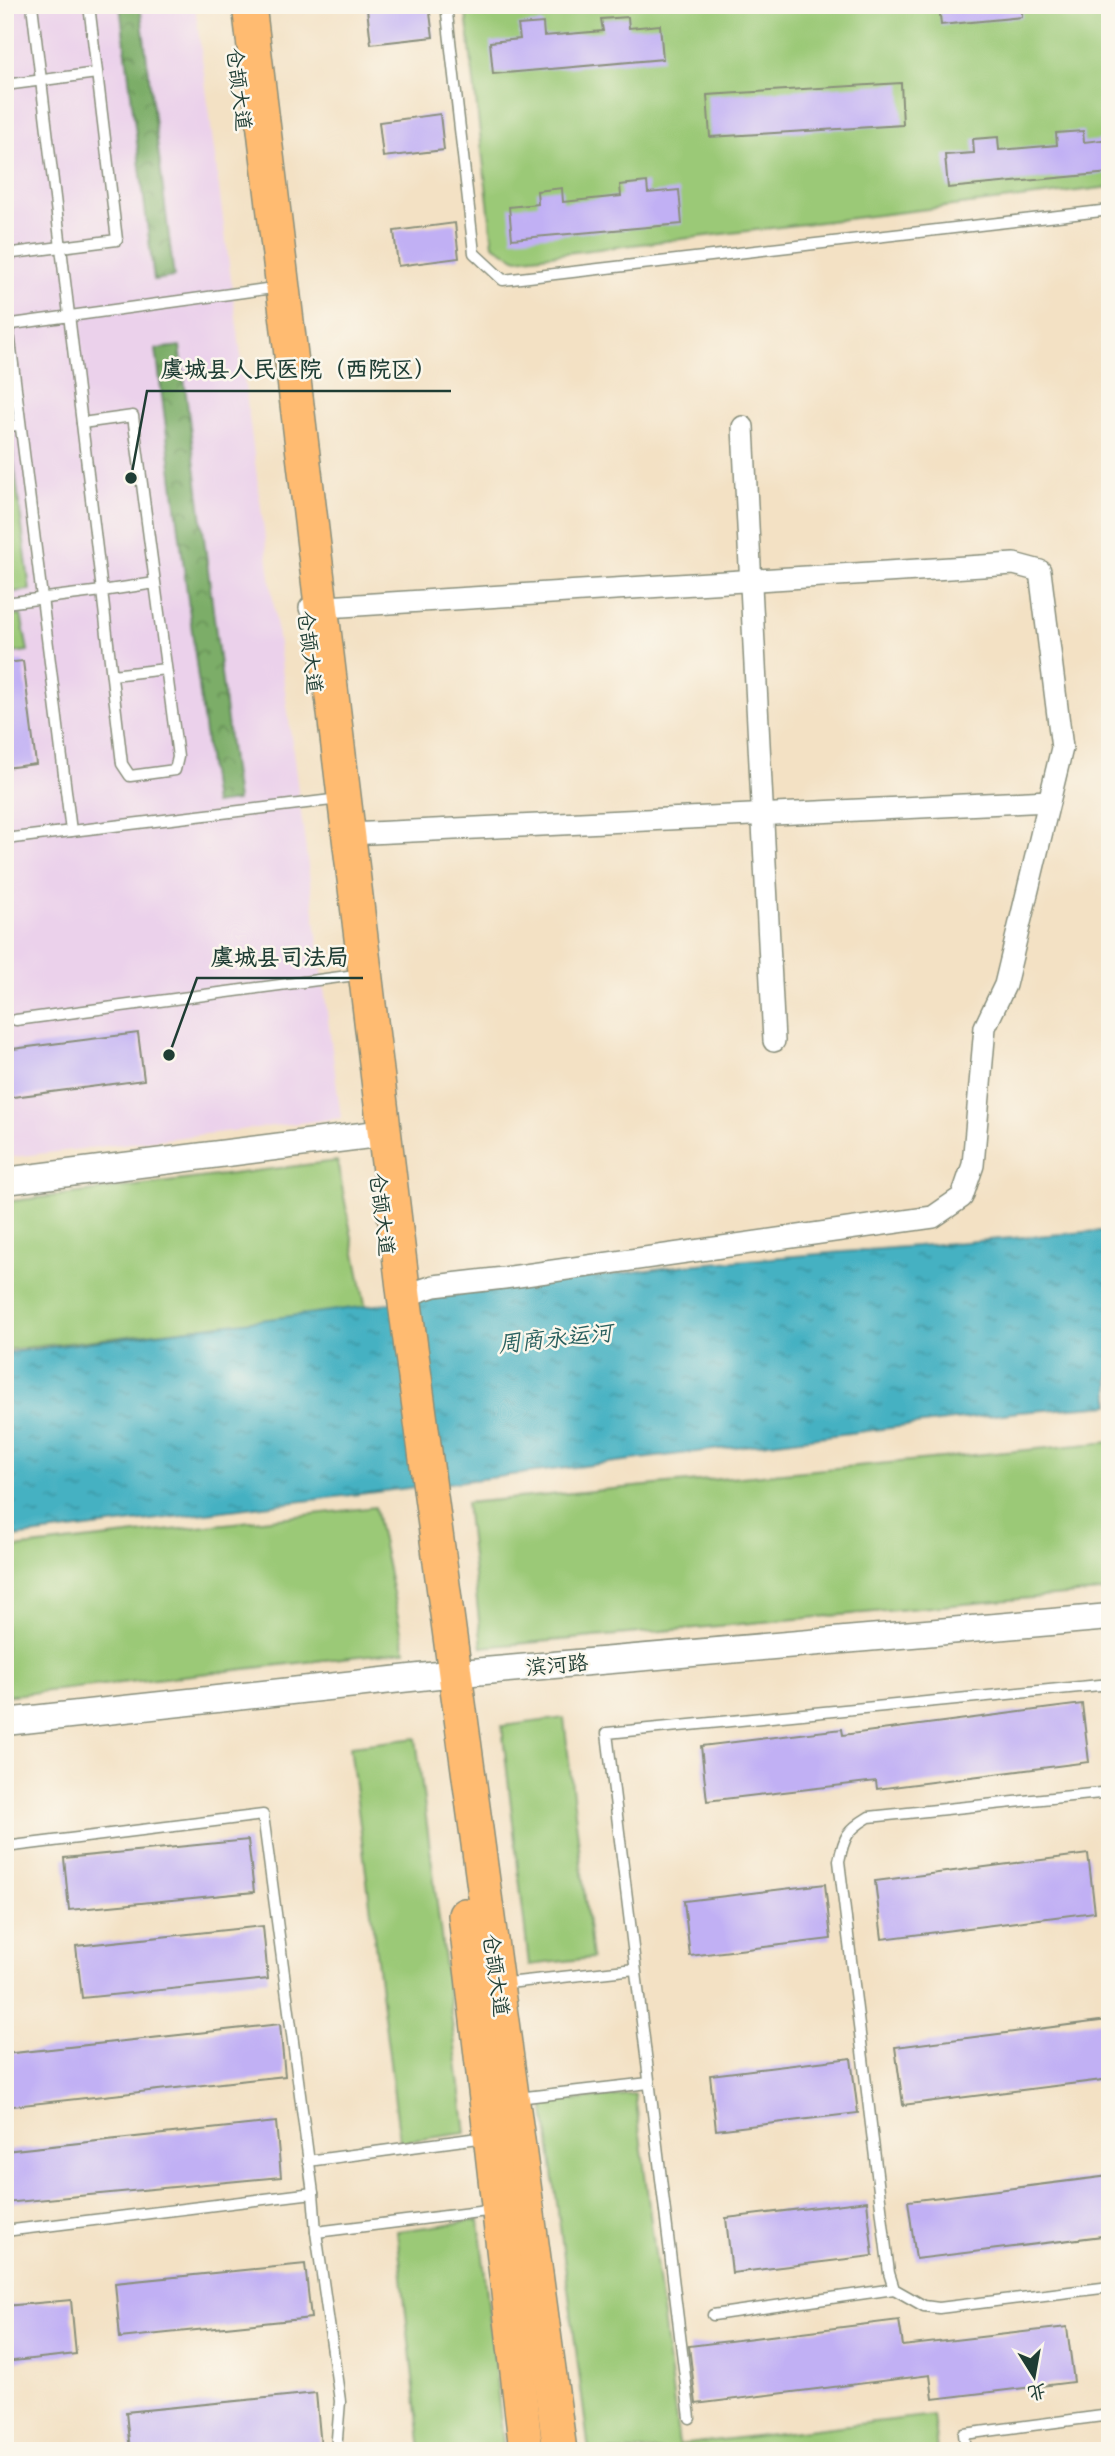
<svg xmlns="http://www.w3.org/2000/svg" width="1115" height="2456" font-family="Pangolin,'LXGW WenKai TC',sans-serif">
<style>
.built{fill:#ebd1eb}
.green{fill:#9bc977;stroke:#5d8356;stroke-width:2}
.forest{fill:url(#forest-crowns);stroke:#4e754e;stroke-width:2}
.water{fill:url(#water-ripples);stroke:#32777b;stroke-width:2}
.building{fill:#c1b0f4}
.lines{fill:none;stroke-linecap:round;stroke-linejoin:round}
.service-casing{stroke:#898f7c;stroke-width:13}
.minor-casing{stroke:#898f7c;stroke-width:24}
.tertiary-casing{stroke:#898f7c;stroke-width:29}
.primary-casing{stroke:#898f7c;stroke-width:36}
.service{stroke:#fff;stroke-width:10}
.minor{stroke:#fff;stroke-width:21}
.tertiary{stroke:#fff;stroke-width:26}
.primary{stroke:#ffbb71;stroke-width:33}
.labels{text-anchor:middle;stroke-width:5;stroke-linejoin:round;paint-order:stroke}
.street-label{font-size:21px;fill:#1f3d34;stroke:#fbf7ec}
.water-label{font-size:23px;font-style:italic;fill:#2a605f;stroke:#fbf7ec}
.leader{fill:none;stroke:#1f3d34;stroke-width:2.5}
.callout-dot{fill:#1f3d34;stroke:#fbf7ec;stroke-width:2.5}
.callout-label{font-size:23px;text-anchor:middle;font-weight:bold;fill:#1f3d34;stroke:#fbf7ec;stroke-width:5;stroke-linejoin:round;paint-order:stroke}
</style>
<defs>
<pattern id="forest-crowns" width="20" height="18" patternUnits="userSpaceOnUse" patternTransform="scale(1.75)"><rect width="20" height="18" fill="#7cad68"/><path d="M2 6a3 3 0 1 1 6 0M12 15a3 3 0 1 1 6 0" fill="none" stroke="#658e56"/></pattern>
<pattern id="water-ripples" width="26" height="14" patternUnits="userSpaceOnUse" patternTransform="scale(1.75)"><rect width="26" height="14" fill="#45b1c2"/><path d="M2 4q2-2 4 0t4 0M15 11q2-2 4 0t4 0" fill="none" stroke="#39919e"/></pattern>
</defs>
<rect width="100%" height="100%" fill="#fbf7ec"/>
<filter id="ink" filterUnits="userSpaceOnUse"><feTurbulence type="fractalNoise" baseFrequency=".0143" numOctaves="2"/><feDisplacementMap in="SourceGraphic" scale="14" xChannelSelector="R" yChannelSelector="G"/><feConvolveMatrix kernelMatrix="1 2 1 2 8 2 1 2 1" color-interpolation-filters="sRGB"/></filter>
<filter id="wash" filterUnits="userSpaceOnUse"><feTurbulence type="fractalNoise" baseFrequency=".00686" numOctaves="4" result="noise"/><feDisplacementMap in="SourceGraphic" scale="28" xChannelSelector="R" yChannelSelector="G"/><feGaussianBlur stdDeviation="1.57" result="paint"/><feColorMatrix in="noise" values="0 0 0 0 0 0 0 0 0 0 0 0 0 0 0 0 0 1.4 0 .05"/><feComposite in="paint" operator="in"/></filter>
<g filter="url(#wash)">
<rect width="100%" height="100%" fill="#f3e1c4"/>
<!-- built -->
<path class="built" d="M5,5H195L341,1118L5,1158Z"/>
<!-- green -->
<g class="green">
<path d="M465,5H1110V187L517,259L493,245Z"/>
<path d="M10,432L30,590L5,593V433Z"/>
<path d="M21,615L28,651L5,654V617Z"/>
<path d="M337,1161L366,1309L5,1350V1202Z"/>
<path d="M1110,1442V1591L482,1647L466,1503Z"/>
<path d="M375,1507L405,1651L5,1696V1549Z"/>
<path d="M564,1718L592,1958L529,1965L502,1726Z"/>
<path d="M416,1738L466,2133L400,2142L350,1746Z"/>
<path d="M635,2094L679,2445L933,2415L937,2451H589L544,2103Z"/>
<path d="M479,2220L504,2451H421L397,2231Z"/>
</g>
<!-- forest -->
<g class="forest">
<path d="M120,5H140L174,277L154,280Z"/>
<path d="M180,346L237,801L214,804L156,349Z"/>
</g>
<!-- water -->
<path class="water" d="M1110,1230V1405L1019,1412L5,1538V1353L686,1265Z"/>
<g id="blocks">
<!-- building -->
<g class="building">
<path d="M400,5H429L433,37L371,44L367,9Z"/>
<path d="M939,5H1022V17L941,25Z"/>
<path d="M628,17L629,28L660,25L663,59L493,74L490,42L520,39L518,25L543,23L544,36L603,31L601,19Z"/>
<path d="M901,83L903,125L710,137L707,95Z"/>
<path d="M440,114L444,150L383,157L379,122Z"/>
<path d="M1083,131L1084,142L1110,139V173L948,188L945,155L974,153L973,139L998,137L999,150L1057,145L1056,133Z"/>
<path d="M647,182L648,193L679,190L682,224L512,239L509,207L538,204L537,191L562,188L563,202L621,196L620,185Z"/>
<path d="M455,223L459,258L398,266L394,231Z"/>
<path d="M23,661L36,764L5,768V663Z"/>
<path d="M138,1033L144,1080L5,1098V1050Z"/>
<path d="M1082,1704L1089,1762L877,1789L876,1781L707,1801L701,1746L842,1729L843,1735Z"/>
<path d="M248,1840L254,1892L69,1910L64,1858Z"/>
<path d="M1088,1854L1095,1912L882,1939L875,1881Z"/>
<path d="M825,1884L831,1939L690,1956L684,1901Z"/>
<path d="M263,1926L268,1979L82,1998L76,1946Z"/>
<path d="M1108,2020L1110,2079L903,2105L895,2047Z"/>
<path d="M280,2024L285,2076L5,2107V2054Z"/>
<path d="M851,2058L858,2113L716,2130L710,2075Z"/>
<path d="M276,2122L281,2177L5,2203V2151Z"/>
<path d="M1110,2176V2235L916,2259L908,2201Z"/>
<path d="M867,2201L873,2256L732,2273L726,2218Z"/>
<path d="M305,2264L311,2318L120,2338L115,2283Z"/>
<path d="M71,2300L76,2354L5,2362V2306Z"/>
<path d="M899,2320L903,2346L1067,2327L1074,2382L933,2399L930,2375L696,2404L689,2346Z"/>
<path d="M316,2393L321,2447L288,2451H130L126,2412Z"/>
</g>
</g>
</g>
<g filter="url(#ink)">
<use href="#blocks" fill-opacity="0" stroke="#898f7c" stroke-width="2"/>
<g class="lines">
<defs>
<g id="service">
<path d="M446,5L474,253L503,280L1110,210"/>
<path d="M5,85L97,73"/>
<path d="M5,254L117,240L89,5"/>
<path d="M8,324L71,831"/>
<path d="M5,325L280,287"/>
<path d="M82,423L133,416L178,757L175,770L130,776L122,764L102,591L155,583"/>
<path d="M5,426L20,425"/>
<path d="M5,603L102,591L32,5"/>
<path d="M112,675L166,669"/>
<path d="M5,839L340,799"/>
<path d="M16,1020L363,974"/>
<path d="M1110,1792L869,1817C847,1830 844,1837 839,1861L889,2273L894,2289L924,2306L939,2308L1110,2287"/>
<path d="M5,1847L263,1815L313,2193"/>
<path d="M499,1984L635,1969"/>
<path d="M517,2098L649,2083"/>
<path d="M308,2161L486,2137"/>
<path d="M5,2231L313,2193L316,2232L495,2210"/>
<path d="M316,2232L340,2401L336,2451"/>
<path d="M713,2315L894,2289"/>
<path d="M690,2418L607,1733L1110,1684"/>
<path d="M966,2451L964,2434L1110,2415"/>
</g>
<g id="minor">
<path d="M743,427L774,1041"/>
<path d="M310,608L1014,564L1040,571L1062,748L1005,985L985,1027L973,1165L962,1197L933,1217L504,1278L434,1286L404,1296"/>
<path d="M349,834L1049,801"/>
</g>
<g id="tertiary">
<path d="M5,1181L385,1133"/>
<path d="M5,1722L438,1675L1110,1617"/>
</g>
<g id="primary">
<path d="M249,5L404,1296L560,2451"/>
<path d="M465,1915L526,2451"/>
</g>
</defs>
<!-- service casing -->
<use href="#service" class="service-casing"/>
<!-- minor casing -->
<use href="#minor" class="minor-casing"/>
<!-- tertiary casing -->
<use href="#tertiary" class="tertiary-casing"/>
<!-- primary casing -->
<use href="#primary" class="primary-casing"/>
<!-- service -->
<use href="#service" class="service"/>
<!-- minor -->
<use href="#minor" class="minor"/>
<!-- tertiary -->
<use href="#tertiary" class="tertiary"/>
<!-- primary -->
<use href="#primary" class="primary"/>
</g>
</g>
<g class="labels">
<!-- street labels -->
<g class="street-label">
<text transform="translate(239 89) rotate(83)" y="7">仓颉大道</text>
<text transform="translate(310 652) rotate(83)" y="7">仓颉大道</text>
<text transform="translate(382 1214) rotate(83)" y="7">仓颉大道</text>
<text transform="translate(557 1665) rotate(-5)" y="7">滨河路</text>
<text transform="translate(496 1975) rotate(82)" y="7">仓颉大道</text>
</g>
<!-- water labels -->
<g class="water-label">
<text transform="translate(555 1338) rotate(-6)" y="8">周商永运河</text>
</g>
</g>
<!-- callouts -->
<path class="leader" d="M131 478L147 391H451M169 1055L197 978H363"/>
<g class="callout-dot">
<circle cx="131" cy="478" r="7"/>
<circle cx="169" cy="1055" r="7"/>
</g>
<g class="callout-label">
<text x="299" y="377">虞城县人民医院（西院区）</text>
<text x="280" y="965">虞城县司法局</text>
</g>
<!-- margin -->
<rect width="1115" height="2456" fill="none" stroke="#fbf7ec" stroke-width="28"/>
<!-- north arrow -->
<g transform="translate(1034 2376) rotate(169)" stroke="#fbf7ec" stroke-width="5" paint-order="stroke">
<path d="M0-5L12 26L0 18L-12 26Z" fill="#1f3d34"/>
<text y="-10" font-size="19" font-weight="bold" text-anchor="middle" fill="#1f3d34">北</text>
</g>
</svg>
